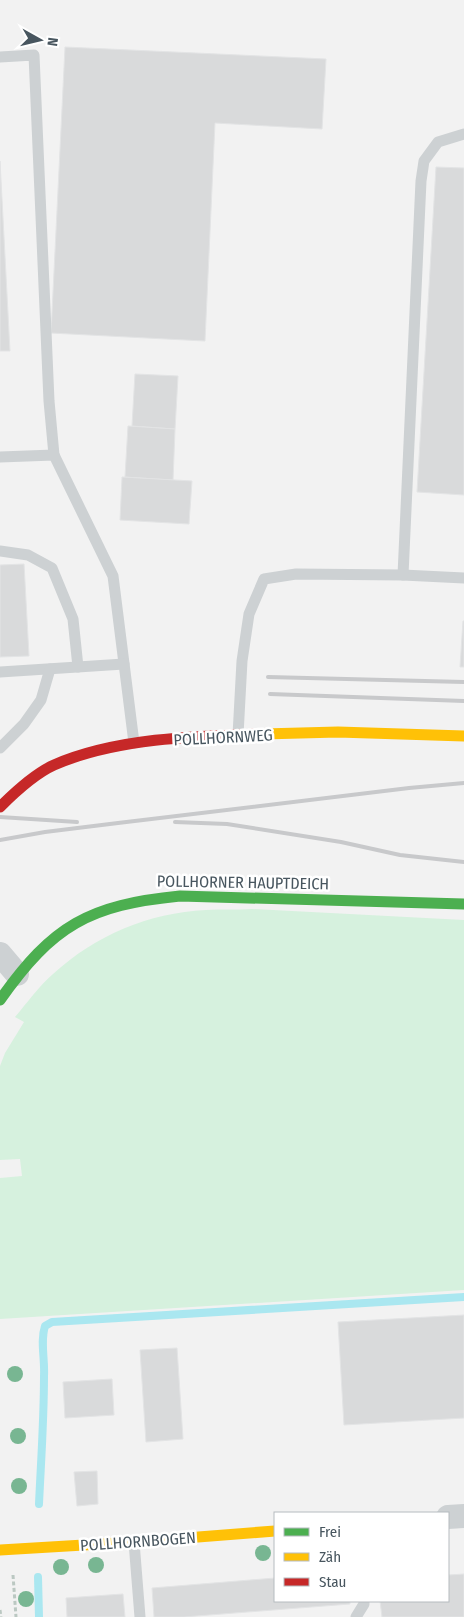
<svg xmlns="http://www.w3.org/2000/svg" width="464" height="1617" font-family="'Fira Sans Condensed',sans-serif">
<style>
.green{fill:#d6f1de}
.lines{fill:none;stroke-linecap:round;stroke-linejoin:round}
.stream{stroke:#aae7f0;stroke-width:8}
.building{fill:#d9dadb;stroke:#e3e4e5}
.path{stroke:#bbc8c2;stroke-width:3;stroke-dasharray:4 2.5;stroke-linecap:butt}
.lane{stroke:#cdd1d3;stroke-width:11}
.street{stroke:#cdd1d3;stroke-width:24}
.fast{stroke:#4caf50;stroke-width:11}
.slow{stroke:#ffc107;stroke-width:11}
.jam{stroke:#c62828;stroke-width:11}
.rail{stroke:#c8c9cb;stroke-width:4}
.tree{fill:#78b692}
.labels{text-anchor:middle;stroke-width:5;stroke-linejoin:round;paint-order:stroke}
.street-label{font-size:16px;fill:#48565f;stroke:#fff}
</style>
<rect width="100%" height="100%" fill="#f2f2f2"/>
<!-- green -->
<path class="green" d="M252,909L464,920V1290L0,1319V1178L22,1176L20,1159L0,1160V1066L5,1053L24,1022L15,1017C27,1003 39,986 53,974C96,935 148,913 206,910C221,909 237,910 252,909Z"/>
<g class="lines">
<!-- stream -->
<g class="stream">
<path d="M39,1504C41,1461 44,1419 44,1376C45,1359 40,1341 45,1326L52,1322L464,1297"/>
<path d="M38,1577L39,1617"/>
</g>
</g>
<!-- building -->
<g class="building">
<path d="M65,47L326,59L322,129L215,123L205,341L51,333Z"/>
<path d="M0,161L10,351H0Z"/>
<path d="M436,167L464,168V495L417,492Z"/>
<path d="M135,374L178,376L175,429L132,426Z"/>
<path d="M128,426L175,429L173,480L125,477Z"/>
<path d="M122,477L192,481L189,524L120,520Z"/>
<path d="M24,564L29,656L0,657V565Z"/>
<path d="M463,621H464V667H460Z"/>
<path d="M464,1315V1418L344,1425L338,1322Z"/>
<path d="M177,1348L183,1439L146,1442L140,1350Z"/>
<path d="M112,1379L114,1415L65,1418L63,1382Z"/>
<path d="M97,1471L98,1504L77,1506L74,1472Z"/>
<path d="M464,1574V1617H382L380,1601H448V1575Z"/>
<path d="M275,1578V1601H350V1604L184,1617H154L152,1588Z"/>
<path d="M123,1594L125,1617H67L66,1598Z"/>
</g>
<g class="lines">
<!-- path -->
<g class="path">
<path d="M13,1575L16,1617"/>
<path d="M0,1610L1,1617"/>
</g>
<!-- lane -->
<g class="lane">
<path d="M0,57L34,55L49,401L54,455"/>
<path d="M0,457L54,455L113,576L134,743"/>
<path d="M0,551L28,555L52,568L73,619L78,667"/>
<path d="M403,575L464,578"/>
<path d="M0,672L124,664"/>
<path d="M238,735L242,661L249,614L264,579L296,574L403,575L421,181L424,161L438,142L464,134"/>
<path d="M0,748L24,724L41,700L50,669"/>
<path d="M134,1542L140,1617"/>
<path d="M356,1617L364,1604V1601"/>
</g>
<!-- street -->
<g class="street">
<path d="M0,954L17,974"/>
<path d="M448,1517L464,1516"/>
</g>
<!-- fast -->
<path class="fast" d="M0,1000C53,925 89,905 180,896L464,904"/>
<!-- slow -->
<g class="slow">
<path d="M263,734L338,732L464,736"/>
<path d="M0,1550L134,1542L275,1531"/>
</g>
<!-- jam -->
<path class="jam" d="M0,807C15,792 34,774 54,765C116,738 196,736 263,734"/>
<!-- rail -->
<g class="rail">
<path d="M268,677L464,682"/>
<path d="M270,694L464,701"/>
<path d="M0,817L77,822"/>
<path d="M175,822L227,824L341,842L400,855L464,862"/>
<path d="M0,840L45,832L118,823L409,788L464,783"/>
</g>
</g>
<!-- trees -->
<g class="tree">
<circle cx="15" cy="1374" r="8"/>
<circle cx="18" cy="1436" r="8"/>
<circle cx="19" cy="1486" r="8"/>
<circle cx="263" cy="1553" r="8"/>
<circle cx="96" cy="1565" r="8"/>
<circle cx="61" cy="1567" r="8"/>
<circle cx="26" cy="1599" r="8"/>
</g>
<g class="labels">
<!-- street labels -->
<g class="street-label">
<text transform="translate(223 737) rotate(-3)" y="6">POLLHORNWEG</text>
<text transform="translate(243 882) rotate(1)" y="6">POLLHORNER HAUPTDEICH</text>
<text transform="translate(138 1541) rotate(-4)" y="6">POLLHORNBOGEN</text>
</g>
</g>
<!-- legend -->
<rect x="274" y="1512" width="175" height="90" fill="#ffffff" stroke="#b6bbbf"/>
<rect x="284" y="1528" width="25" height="8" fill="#4caf50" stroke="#b6bbbf"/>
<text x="319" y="1537" font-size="15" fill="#48565f">Frei</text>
<rect x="284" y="1553" width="25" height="8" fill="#ffc107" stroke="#b6bbbf"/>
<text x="319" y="1562" font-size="15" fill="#48565f">Zäh</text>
<rect x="284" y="1578" width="25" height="8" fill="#c62828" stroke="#b6bbbf"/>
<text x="319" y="1587" font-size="15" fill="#48565f">Stau</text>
<!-- north arrow -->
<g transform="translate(40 40) rotate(98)" stroke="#ffffff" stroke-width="4" paint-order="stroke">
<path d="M0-4L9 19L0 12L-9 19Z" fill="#48565f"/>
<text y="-8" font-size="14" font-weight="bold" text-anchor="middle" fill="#48565f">N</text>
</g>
</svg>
